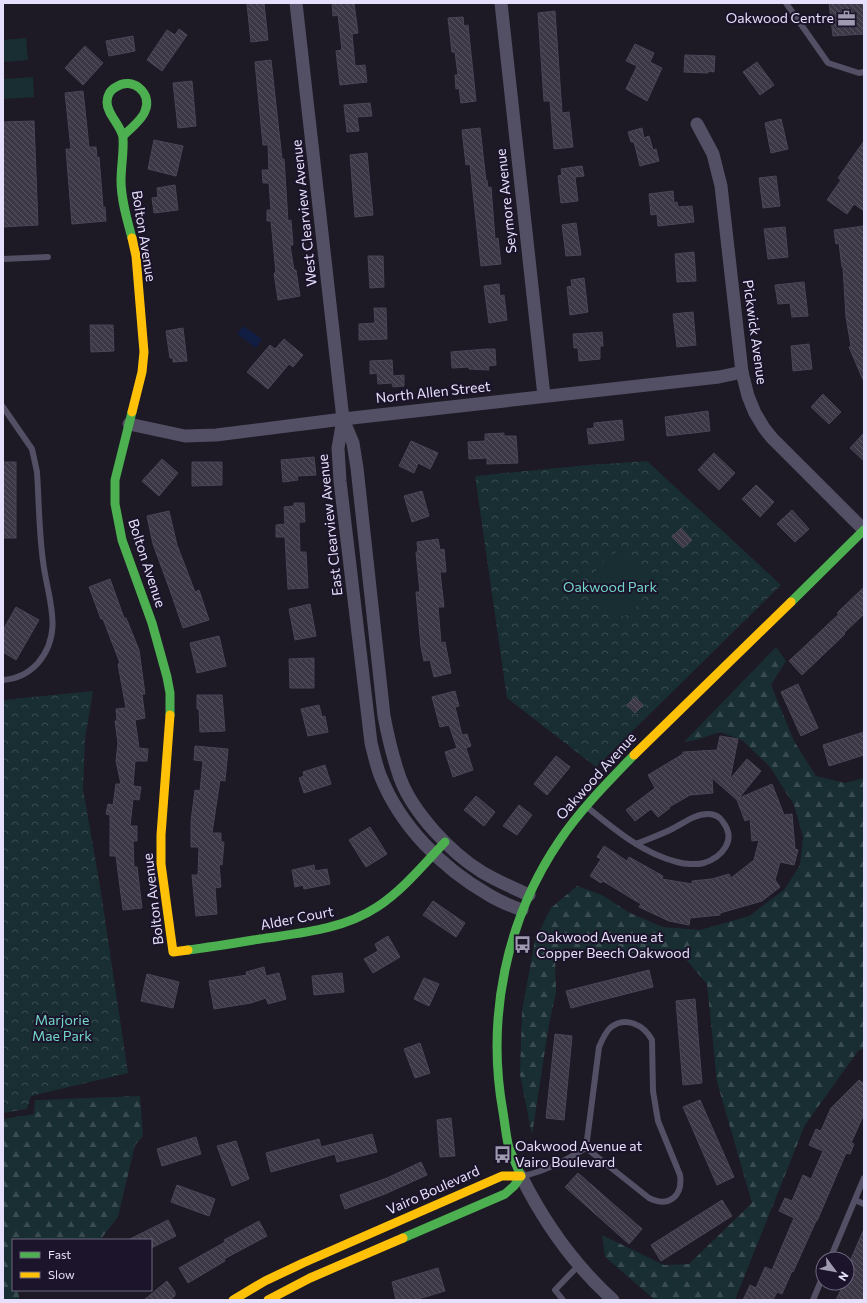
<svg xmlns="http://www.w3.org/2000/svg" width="867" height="1303" font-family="Commissioner,sans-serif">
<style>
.forest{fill:url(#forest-firs)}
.park{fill:url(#park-crowns)}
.garden{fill:#192e32}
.water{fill:#121d43}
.building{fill:url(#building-back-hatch);stroke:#4b4557}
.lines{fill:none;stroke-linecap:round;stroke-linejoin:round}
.lane{stroke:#534f64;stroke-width:6}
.street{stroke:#534f64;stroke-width:13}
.fast{stroke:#4caf50;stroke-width:9}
.slow{stroke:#ffc107;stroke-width:9}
.labels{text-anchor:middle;stroke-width:4;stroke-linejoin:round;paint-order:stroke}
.poi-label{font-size:14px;fill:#e7e0fc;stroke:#1b142a;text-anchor:start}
.street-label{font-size:14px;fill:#e7e0fc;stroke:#1b142a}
.park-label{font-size:14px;fill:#72d6ca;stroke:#1b142a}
</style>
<defs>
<pattern id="forest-firs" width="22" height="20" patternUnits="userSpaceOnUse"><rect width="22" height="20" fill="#192e32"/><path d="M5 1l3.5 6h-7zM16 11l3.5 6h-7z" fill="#3a4c51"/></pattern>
<pattern id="park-crowns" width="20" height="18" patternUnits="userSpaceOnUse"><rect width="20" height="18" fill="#192e32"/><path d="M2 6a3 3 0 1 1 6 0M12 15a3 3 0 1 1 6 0" fill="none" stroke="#3a4c51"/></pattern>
<pattern id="building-back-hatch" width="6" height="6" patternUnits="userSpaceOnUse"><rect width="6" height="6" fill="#3c3846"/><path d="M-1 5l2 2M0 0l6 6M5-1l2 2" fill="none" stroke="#585462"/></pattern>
</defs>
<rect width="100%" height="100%" fill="#1d1925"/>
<!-- forest -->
<g class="forest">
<path d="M776,647L786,661L771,685L794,741L816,776L845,783L864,778V1048L858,1051L805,1125L735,1300H655L605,1257L602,1235L664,1265L689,1264L752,1203L717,1082L707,984L684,957L565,948L555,953L556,992L549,1024L532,1135L520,1074L522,1011L535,940L551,908L577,886L602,895L630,913L663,927L700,930L749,916L784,890L800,865L803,837L794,805L770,767L742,740L720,732L696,740L684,742Z"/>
<path d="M140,1096L143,1136L135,1145L118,1217L100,1240H13V1290H19V1300H3V1119L34,1114L35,1100Z"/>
</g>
<!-- park -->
<g class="park">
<path d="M647,461L781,585L596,767L507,698L475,476L588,465Z"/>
<path d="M93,691L85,739L83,789L100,886L128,1073L31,1096L27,1109L3,1113V700Z"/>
</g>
<!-- garden -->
<g class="garden">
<path d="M26,38L28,60L3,62V40Z"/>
<path d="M33,77L34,97L3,99V79Z"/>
<path d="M618,551L627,553L650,573L657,572L661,574L663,581C659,588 651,589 646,594C640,600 635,611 627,615C605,623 588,593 595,574C599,563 608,557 618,551Z"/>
</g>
<!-- water -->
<path class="water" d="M243,326L262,339L256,348L237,334Z"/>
<!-- building -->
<g class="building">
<path d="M264,3L268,40L251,42L247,4Z"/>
<path d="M332,3H354L358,33L352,34L355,66L365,65L367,82L340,85L336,51L342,50L338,15L333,16Z"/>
<path d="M829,3H864V34L833,36Z"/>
<path d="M555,11L562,113L569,112L573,147L554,149L550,101H544L538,13Z"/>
<path d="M463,17L464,26L468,25L476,101L461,103L459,88L456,89L455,75H458L455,52H452L448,18Z"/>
<path d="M179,29L187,35L162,71L147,60L167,30L175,35Z"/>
<path d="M133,36L135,51L109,56L106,41Z"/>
<path d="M635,44L654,53L650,62L662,68L647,101L626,89L637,66L626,61Z"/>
<path d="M85,46L103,63L83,85L65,68Z"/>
<path d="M685,55L715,56L714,72L708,71V73L684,72Z"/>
<path d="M271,60L282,159H284L288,221L291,220L293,245H290L294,270H296L300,296L278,300L274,273H276L271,221H267V210H271L269,183H263L262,170H269L268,145H263L255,62Z"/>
<path d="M757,62L774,85L760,95L743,72Z"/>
<path d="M192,81L196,126L178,128L173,83Z"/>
<path d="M83,91L89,147H96L97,158L99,157L103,207H105L106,221L72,224L66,149H71L65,93Z"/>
<path d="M370,103L372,116L357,117L359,131L347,132L344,105Z"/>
<path d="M781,119L788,149L771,153L765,123Z"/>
<path d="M34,121L38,225L3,227V122Z"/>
<path d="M480,128L486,181L487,180L488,188L491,187L495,239L498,238L501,264L481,266L470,164L466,165L462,130Z"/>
<path d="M642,128L644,138L649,136L653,150L656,149L659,161L640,166L634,142H631L628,132Z"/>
<path d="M154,140L183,146L176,176L148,169Z"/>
<path d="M864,141V211L854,204L847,214L827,200L841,180L838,178Z"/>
<path d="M367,153L373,215L355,217L350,155Z"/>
<path d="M582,166L584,176L575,177L578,201L561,203L558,176L562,175L561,169Z"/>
<path d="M776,176L780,206L763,208L759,178Z"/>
<path d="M175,185L178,210L154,213L152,198L158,197L157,188Z"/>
<path d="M673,191L674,203L677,202L678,207L692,206L694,222L658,226L657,214L651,215L649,194Z"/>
<path d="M576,223L581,255L566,256L562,225Z"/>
<path d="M864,226V382L849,347L851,346L846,317L843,267H842L839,243L836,244L834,230Z"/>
<path d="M785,227L788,257L768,259L764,229Z"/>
<path d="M694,252L696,281L677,282L675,254Z"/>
<path d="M368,256H383L384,287L370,288Z"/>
<path d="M584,278L588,312L570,315L567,287L572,286L571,280Z"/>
<path d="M804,282L808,316L792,317L790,303L778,304L775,285Z"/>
<path d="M499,284L500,296L504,295L507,320L489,323L484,286Z"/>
<path d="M374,308H386L387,339L359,340V324L375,323Z"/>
<path d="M693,312L696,345L677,347L673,314Z"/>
<path d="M90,325H113L114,351L91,352Z"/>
<path d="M183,328L187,361L173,362V358H170L166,331Z"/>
<path d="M602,332L603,346H600V359L579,361L578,348H574L573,334Z"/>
<path d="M284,339L303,355L293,367L289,364L268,389L247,372L270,345L275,349Z"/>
<path d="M809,344L812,369L793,371L791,346Z"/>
<path d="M486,349H495L496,365L488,366L489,370L469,369V367L452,368L451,352Z"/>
<path d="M392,360L393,376L404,375V386L393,387L392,383L378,384L377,373L370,374V361Z"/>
<path d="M823,394L841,412L829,424L811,407Z"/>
<path d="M708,411L710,431L667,436L665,417Z"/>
<path d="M622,420L624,440L589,444L587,429L594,428V423Z"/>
<path d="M504,433V436H516L518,463L487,464V458L469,459L468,442L485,441V434Z"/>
<path d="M864,433V461L850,448Z"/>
<path d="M411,441L438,453L430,469L418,463L414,473L399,466Z"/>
<path d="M714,453L735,473L719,490L698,470Z"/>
<path d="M314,457L316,475L297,476L298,480L283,482L281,460Z"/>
<path d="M162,459L178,473L159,496L142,481Z"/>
<rect x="3" y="462" width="13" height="76"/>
<path d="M192,462H222V485L192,486Z"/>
<path d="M756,485L774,502L760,517L742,499Z"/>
<path d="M422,491L429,516L412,522L404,496Z"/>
<path d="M294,503H304L305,522H299L300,552H306L308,588L288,589L285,537H276V525L285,524L284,507L294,506Z"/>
<path d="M792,510L809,529L795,542L777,524Z"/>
<path d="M169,511L177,545L195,592L199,590L209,620L183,628L171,593L153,544L147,516Z"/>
<path d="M681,528L692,540L683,548L672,537Z"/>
<path d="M438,539L440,550L444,549L446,572H440L444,607H438L441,643L445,642L451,673L434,677L430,660L424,661L421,647L416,592H420L416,552H418L417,542Z"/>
<path d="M110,579L124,618H126L139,650L145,694H142L145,718L135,720L139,748L148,749L147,761H135L133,786L141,787L139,800L133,799L130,826H137V841H133L134,867H137L142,908L123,910L116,856H110V815L106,814L108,804L113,805L116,784H121L116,761L118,743L115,721H117L116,709L126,708L118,664L120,663L103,619H101L89,587Z"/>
<path d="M864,587V614L844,633L845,634L802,675L789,661L839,614L837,613Z"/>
<path d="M310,604L316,636L295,640L289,609Z"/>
<path d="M16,607L39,620L16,660L3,652V630Z"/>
<path d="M219,636L226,666L197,673L190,643Z"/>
<path d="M314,658V688H290L289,659Z"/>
<path d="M798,684L818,728L801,736L781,692Z"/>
<path d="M455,691L459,706L455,707L462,735L467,734L471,746L466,748L473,770L453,777L445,752L457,748L449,725L440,727L432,697Z"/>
<path d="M197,695H222L225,731L200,732L199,709H197Z"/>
<path d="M635,697L643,705L635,713L627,705Z"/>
<path d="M319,705L322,717L325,716L328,732L308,736L301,709Z"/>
<path d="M864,732V755L829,766L823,745Z"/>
<path d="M720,736L738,739L730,779L747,759L761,771L739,798L772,784L784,815L792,814L795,849L798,850L794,865L780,862L775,880L780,887L762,901L720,913V915L690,918L689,925L669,921L639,907L641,904L603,881L601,883L590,876L601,859L597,857L604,846L627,861L629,857L663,876L662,879L692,884V881L712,879L729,874L731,878L754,860L759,840L752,841L750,819L745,821L737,800L712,778L713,793L690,795L669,807L670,808L658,817L651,809L635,821L626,810L655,788L648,775L683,754V752L717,750Z"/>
<path d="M195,746L228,749L225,781L220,780L212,833H221V842H224L222,865L219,864L221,887L215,888L217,914L196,916L192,875H198L199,847H191V821L195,790L200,791L203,761L194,760Z"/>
<path d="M556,756L570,767L547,795L534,784Z"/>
<path d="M325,765L331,784L304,793L299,778L304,776L303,772Z"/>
<path d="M476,796L495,812L484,826L464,810Z"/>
<path d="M519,805L532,815L517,835L503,826Z"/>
<path d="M370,827L387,854L366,867L349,840Z"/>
<path d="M314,865L315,871L327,869L330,884L304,889L303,885L295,887L292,870Z"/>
<path d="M433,901L465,923L456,937L423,915Z"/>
<path d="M388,936L400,957L373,973L364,959L378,951L375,944Z"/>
<path d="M264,967L266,976L279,973L286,999L268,1004L266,998L251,1003L214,1009L209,981L247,975L246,972Z"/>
<path d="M649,970L653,987L571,1008L566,991Z"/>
<path d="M342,973L344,992L314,995L312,976Z"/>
<path d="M147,974L179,982L173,1008L141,1001Z"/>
<path d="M424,978L439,984L429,1006L414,999Z"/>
<path d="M695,999L702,1083L683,1085L676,1001Z"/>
<path d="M555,1034L572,1036L564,1120L546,1118Z"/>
<path d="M420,1043L430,1073L415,1078L404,1049Z"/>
<path d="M859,1080L864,1084V1114L851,1143L854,1144L850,1154L846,1153L817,1221H816L793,1272L792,1271L782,1294L777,1292L773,1300H743L750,1285L756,1288L765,1267L772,1270L794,1218L779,1211L785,1198L792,1201L803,1175L811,1179L823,1151L809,1145L816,1129L821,1131L831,1108Z"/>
<path d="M700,1100L734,1177L717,1185L683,1107Z"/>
<path d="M451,1118L455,1156L440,1157L437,1120Z"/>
<path d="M372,1134L377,1152L337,1162L335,1154L271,1172L266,1153L319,1139L321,1147Z"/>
<path d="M196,1137L201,1154L162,1166L157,1149Z"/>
<path d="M236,1141L249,1179L232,1186L217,1146Z"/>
<path d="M421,1162L427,1175L385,1194L345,1209L340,1195L387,1178Z"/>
<path d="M578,1173L642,1229L629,1244L565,1187Z"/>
<path d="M177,1185L215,1199L209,1216L171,1202Z"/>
<path d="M722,1200L732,1216L661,1261L651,1245Z"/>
<path d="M168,1220L176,1236L151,1248V1240H128Z"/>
<path d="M259,1221L267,1236L224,1259L225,1261L188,1283L179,1268L225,1242L224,1240Z"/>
<path d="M864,1229V1300H836L844,1283H847V1268Z"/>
<path d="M438,1268L445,1291L415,1300H396L392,1282Z"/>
<path d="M167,1281L175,1292V1296L170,1300H144Z"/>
</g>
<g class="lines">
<!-- lane -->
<g class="lane">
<path d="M786,3L828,63L859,73L864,72"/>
<path d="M3,259L48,257"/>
<path d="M3,407L32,449L37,472C39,502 39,532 43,561C47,597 65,631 38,663C28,674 17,679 3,680"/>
<path d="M587,807C614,829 642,853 677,862C684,864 696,865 704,863C722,857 737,840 723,822C720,817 714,814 708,814C695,814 684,823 672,829C660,835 648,839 636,844"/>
<path d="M523,1176C546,1171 566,1160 586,1148L649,1198C669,1208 683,1196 680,1175L658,1121L653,1091L652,1040C644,1025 625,1015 610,1028C605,1033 602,1040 599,1047L586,1148"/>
<path d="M855,1200L864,1204"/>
<path d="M830,1259L864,1178"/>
<path d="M563,1300L555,1290L579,1265"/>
<path d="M813,1300L823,1276"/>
</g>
<!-- street -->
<g class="street">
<path d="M296,3L343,419L353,443L357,468L384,716C388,737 393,758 400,778C413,813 451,853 482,872C497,881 513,888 529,895"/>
<path d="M501,3L544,396"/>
<path d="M697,124L713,154L721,186L742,372L748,396L755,413L764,428L772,438L864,530"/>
<path d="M343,419L338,448L340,481L371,743C374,754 376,765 380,775C400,826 442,868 489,895C499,901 511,906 522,910"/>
<path d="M129,424L185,436L216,435L343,419L719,377L742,372"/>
<path d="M521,1176C544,1222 574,1265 613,1300"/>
</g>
<!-- fast -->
<g class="fast">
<path d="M123,136C129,130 143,119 145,111C153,93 132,76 116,87C110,90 107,96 107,102C107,115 122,126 123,138C124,152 121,166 121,181C121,199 127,220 132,238"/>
<path d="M132,412L115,480V504L122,540L152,623L167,677L170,693V715"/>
<path d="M791,602L864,530"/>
<path d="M188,950C212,947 236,943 260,939C300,933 342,930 377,907C403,890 424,864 445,842"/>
<path d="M521,1176C517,1167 513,1157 509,1148C506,1137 505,1124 503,1112C486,1018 506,919 560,840C581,809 608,782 634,755"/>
<path d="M403,1238L505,1194L514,1186L521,1176"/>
</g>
<!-- slow -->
<g class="slow">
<path d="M132,238L136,256L144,352L142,372L132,412"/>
<path d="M170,715L161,835V864L173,952L188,950"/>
<path d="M634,755L791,602"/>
<path d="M233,1300L265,1281L303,1263L502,1176H521"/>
<path d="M268,1300L310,1278L403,1238"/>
</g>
</g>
<!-- icons -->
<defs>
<symbol id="office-bare" viewBox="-9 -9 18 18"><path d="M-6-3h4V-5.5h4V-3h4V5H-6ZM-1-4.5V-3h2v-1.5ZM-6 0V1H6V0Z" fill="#a09ab1" stroke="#1b142a" stroke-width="2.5" paint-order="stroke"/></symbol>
<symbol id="bus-bare" viewBox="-9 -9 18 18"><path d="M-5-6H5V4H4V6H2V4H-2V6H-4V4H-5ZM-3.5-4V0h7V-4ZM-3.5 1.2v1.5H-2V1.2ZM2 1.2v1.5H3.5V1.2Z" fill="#a09ab1" stroke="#1b142a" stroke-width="2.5" paint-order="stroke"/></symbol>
</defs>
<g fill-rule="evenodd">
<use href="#office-bare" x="834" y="6" width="25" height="25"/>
<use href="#bus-bare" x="510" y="932" width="25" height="25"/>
<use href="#bus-bare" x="490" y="1142" width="25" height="25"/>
</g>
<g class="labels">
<!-- poi labels -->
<g class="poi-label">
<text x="834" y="23" text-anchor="end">Oakwood Centre</text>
<text x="536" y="942">Oakwood Avenue at<tspan x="536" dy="16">Copper Beech Oakwood</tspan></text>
<text x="515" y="1151">Oakwood Avenue at<tspan x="515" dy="16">Vairo Boulevard</tspan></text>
</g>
<!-- street labels -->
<g class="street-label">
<text transform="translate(506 201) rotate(-96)" y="5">Seymore Avenue</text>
<text transform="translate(304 213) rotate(-96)" y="5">West Clearview Avenue</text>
<text transform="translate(144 236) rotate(81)" y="5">Bolton Avenue</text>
<text transform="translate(755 332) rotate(82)" y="5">Pickwick Avenue</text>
<text transform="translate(433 392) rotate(-6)" y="5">North Allen Street</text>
<text transform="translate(330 525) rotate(-96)" y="5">East Clearview Avenue</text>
<text transform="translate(147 563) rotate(72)" y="5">Bolton Avenue</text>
<text transform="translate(596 776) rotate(-48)" y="5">Oakwood Avenue</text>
<text transform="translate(153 899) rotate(-97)" y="5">Bolton Avenue</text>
<text transform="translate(297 918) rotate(-11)" y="5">Alder Court</text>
<text transform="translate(433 1190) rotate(-24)" y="5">Vairo Boulevard</text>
</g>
<!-- park labels -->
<g class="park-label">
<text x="610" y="592">Oakwood Park</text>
<text x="62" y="1025">Marjorie<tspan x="62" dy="16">Mae Park</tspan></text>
</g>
</g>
<!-- border -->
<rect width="867" height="1303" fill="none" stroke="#e7e0fc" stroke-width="8"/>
<!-- legend -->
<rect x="12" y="1239" width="140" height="52" fill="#1b142a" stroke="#6d667e"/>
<rect x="20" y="1252" width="20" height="6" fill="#4caf50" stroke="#6d667e"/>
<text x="48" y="1259" font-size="12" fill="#e7e0fc">Fast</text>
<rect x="20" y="1272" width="20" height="6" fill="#ffc107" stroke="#6d667e"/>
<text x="48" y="1279" font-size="12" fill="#e7e0fc">Slow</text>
<!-- north arrow -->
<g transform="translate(835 1271) rotate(122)"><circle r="19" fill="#1b142a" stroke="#6d667e"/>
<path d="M0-3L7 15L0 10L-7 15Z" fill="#a09ab1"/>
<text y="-6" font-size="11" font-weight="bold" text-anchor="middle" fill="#e7e0fc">N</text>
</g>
</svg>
